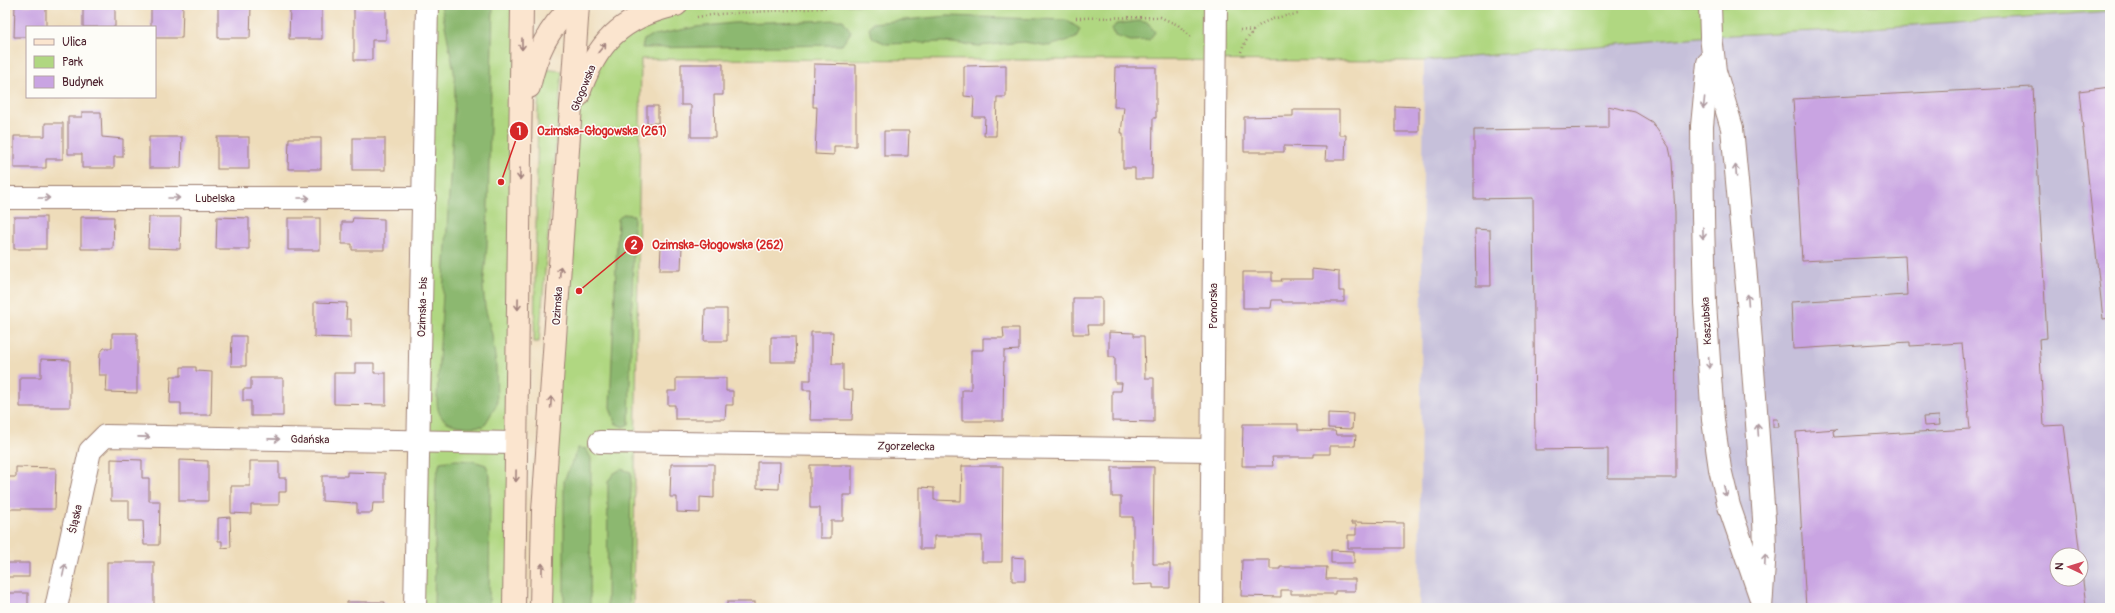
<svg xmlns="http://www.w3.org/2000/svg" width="2115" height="613" font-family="Pangolin,sans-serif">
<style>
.industrial{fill:#c6c0da;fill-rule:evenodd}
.green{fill:#b0d781;stroke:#7d7b56}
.forest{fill:#8cb86f;stroke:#6b6c4d}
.building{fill:#c9a4e2}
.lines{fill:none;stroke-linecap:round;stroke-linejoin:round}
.street-casing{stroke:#9c7e72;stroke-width:24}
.secondary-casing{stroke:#9c7e72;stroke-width:24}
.path{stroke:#9c7e72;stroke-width:2.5;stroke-dasharray:1 3;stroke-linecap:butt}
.street{stroke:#fff;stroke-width:22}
.secondary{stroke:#fbe5cf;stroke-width:22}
.oneway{stroke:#a2827d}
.oneway2{stroke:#ae9aa0}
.labels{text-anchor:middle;stroke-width:3;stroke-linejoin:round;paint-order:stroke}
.street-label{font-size:11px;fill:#4a1f2b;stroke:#fdfcf7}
.leader{fill:none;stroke:#d62828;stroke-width:1.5}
.callout-dot{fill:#d62828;stroke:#fdfcf7;stroke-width:1.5}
.mark-label{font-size:12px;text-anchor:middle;font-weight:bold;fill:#fff}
.callout-label{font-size:12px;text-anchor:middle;font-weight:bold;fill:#d62828;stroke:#fdfcf7;stroke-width:3;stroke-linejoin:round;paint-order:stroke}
</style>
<rect width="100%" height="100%" fill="#fdfcf7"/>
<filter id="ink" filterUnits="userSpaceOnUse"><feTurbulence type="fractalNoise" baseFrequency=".025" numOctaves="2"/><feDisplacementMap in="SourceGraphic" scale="8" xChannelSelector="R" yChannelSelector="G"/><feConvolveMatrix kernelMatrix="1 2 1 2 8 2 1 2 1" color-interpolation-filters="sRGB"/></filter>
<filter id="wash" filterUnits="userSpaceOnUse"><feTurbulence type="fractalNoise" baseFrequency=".012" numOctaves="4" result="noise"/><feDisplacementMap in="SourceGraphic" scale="16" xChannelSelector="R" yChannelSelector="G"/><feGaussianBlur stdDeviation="0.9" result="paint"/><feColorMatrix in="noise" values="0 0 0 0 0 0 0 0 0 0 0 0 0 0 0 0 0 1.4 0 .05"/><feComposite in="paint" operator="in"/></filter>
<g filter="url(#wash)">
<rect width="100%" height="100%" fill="#eedcba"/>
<!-- industrial -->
<path class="industrial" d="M2110,11V608H1419L1424,61L1711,36L1857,29ZM2057,555H2081V579H2057Z"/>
<!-- green -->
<g class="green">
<path d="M427,5H522L514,608H415Z"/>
<path d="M675,5H2110V11L1857,29L1711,36L1424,61L641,59L633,608H541L570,122L592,61Z"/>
<path d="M542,69L562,71L539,342H534L538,107Z"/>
</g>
<!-- forest -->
<g class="forest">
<path d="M441,5H493L487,246L483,287L485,307L492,335L496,364L497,404L484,426C469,427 442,429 438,409C436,400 438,388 438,378L455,95L454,71Z"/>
<path d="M948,16L1066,20L1080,29L1076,38L1049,46L1024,42L979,46L943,42L887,44L873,38L869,29L872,23Z"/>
<path d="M843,20L851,32L842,45L642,48L644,40L650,36L696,27L733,23Z"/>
<path d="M1139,21L1148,23L1155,32L1149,40L1131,41L1115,36L1112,29L1116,24Z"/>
<path d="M623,214L634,215L629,424L623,427L615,423L610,407L618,219Z"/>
<path d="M578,448L586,449L591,458L590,608H564V481Z"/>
<path d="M456,460L473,461L486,465L490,476L489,608H434L436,478L440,462Z"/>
<path d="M621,469L631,472L629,608H607L608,482L613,474Z"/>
</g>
<g id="blocks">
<!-- building -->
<g class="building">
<path d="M15,5L46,6V27H27V37H14Z"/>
<rect x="83" y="6" width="32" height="21"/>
<path d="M151,6H183L182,38H155V27H151Z"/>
<path d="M218,6L251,7L250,38H218Z"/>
<path d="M290,7H322V39H289Z"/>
<path d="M354,8H386V40H372V60H354Z"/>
<path d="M681,64H723V95H714L715,137H691V105H681Z"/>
<path d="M814,64L856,65V146H834V155L815,154L817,107H813Z"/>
<path d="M1006,65V97H997L996,136H984L985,117H973L974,97L964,96V66Z"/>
<path d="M1115,67H1156V118H1153L1152,179H1135V168H1123V133H1121L1124,107H1114Z"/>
<path d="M2033,87L2047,338L2039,339L2044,426L2064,425L2080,555H2057V579H2081L2082,573L2086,606L2041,608H1806L1796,432L1837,429L1833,431L1834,437L1970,429L1962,343L1910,346V342L1793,349L1791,302L1907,295L1905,256L1802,261L1793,99Z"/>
<path d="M2110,87V318L2103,319L2079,91Z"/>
<rect x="647" y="106" width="11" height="17"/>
<path d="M1395,106L1419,107V132H1395Z"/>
<path d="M1608,106L1635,112L1652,122L1669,147L1672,161L1675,213L1676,478H1608V449L1535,450L1533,198L1474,199V130L1608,128Z"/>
<path d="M1293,110H1339V135H1346L1345,160H1325L1326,147L1284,146V152H1244V117L1293,116Z"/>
<path d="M82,112H101L102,137L123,139V157H114V168H82V154H68V117H82Z"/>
<path d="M45,123H63V159H46V168H14V136H45Z"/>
<path d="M884,131H909L908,156H884Z"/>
<path d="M149,137H182L181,168H149Z"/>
<rect x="217" y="137" width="32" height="32"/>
<path d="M289,138H321V169H288Z"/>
<rect x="353" y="138" width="32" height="32"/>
<rect x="14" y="217" width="32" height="32"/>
<path d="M81,217H114L113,249H81Z"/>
<path d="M149,217H181L180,249L148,248Z"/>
<path d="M217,217L249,218V249H216Z"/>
<rect x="288" y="218" width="32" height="32"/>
<path d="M353,218L384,219V250H352V244H342V222H352Z"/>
<path d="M1475,229L1490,230L1491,286H1476Z"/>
<path d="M661,246H682L681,270H660Z"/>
<path d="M1312,269L1339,272V291H1344V302H1282V300H1272L1271,308H1243V272H1272V281H1282L1281,279H1312Z"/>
<path d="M1073,298H1102V325H1088L1089,334H1073Z"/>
<path d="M314,302L347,303L346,319H351V338L314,337Z"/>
<path d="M705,309H727V341H704Z"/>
<path d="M1003,328H1019V350L1004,351L1003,421H962V390H971V350H983V338H1004Z"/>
<path d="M811,332H833L832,364H843V389L853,390L852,420H810L811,390H803V380H811Z"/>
<path d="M1109,332L1134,333V336H1144L1145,378H1154V422L1112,421V391H1121L1122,383H1115V357H1109Z"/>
<path d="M112,333H137V393L106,392L107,375H99L100,353L104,348H112Z"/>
<path d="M232,336H246V366H231Z"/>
<path d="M771,337H795L796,362H771Z"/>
<path d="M41,359L70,360V407H20V377H41Z"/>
<path d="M355,363H374V373H386V405L334,404V373H355Z"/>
<path d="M181,367H196V371L212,372L211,415H181V403H170L171,376H181Z"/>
<path d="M251,378H283V416H251V401H243V389H251Z"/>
<path d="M676,378H726V391H733V405H726L725,419H675V405H668V391H676Z"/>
<path d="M1328,413L1353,414L1352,429L1328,428Z"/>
<path d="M1939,416L1940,425L1924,426L1923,417Z"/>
<path d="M1773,419H1778L1779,427H1773Z"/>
<path d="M1243,424H1298V430L1335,431L1336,435H1356L1355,446H1330V454H1314V457H1272L1273,466H1242Z"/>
<path d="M111,459L142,460V478H149V501H160L159,545H144L143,521H129V501H111Z"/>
<path d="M179,460L208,461V501H179Z"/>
<path d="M250,461H279V478H286V492H279V505H251V514L231,513V486H250Z"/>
<path d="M757,462H780L779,489L757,488Z"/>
<path d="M671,464H714V498L700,497V513L677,512V497H670Z"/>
<path d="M810,465H852V495H843V521H831V538H820V508H810Z"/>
<path d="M962,466H1003L1002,562H982V536H934V549H920V487L934,488V500L961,501Z"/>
<path d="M16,467L56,468L55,509H5V477H16Z"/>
<path d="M1112,467H1154L1153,564H1170V588H1153V584L1133,585V517H1121V497H1112Z"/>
<path d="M347,472L385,473V503H373L372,513H357V503L322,501V476H347Z"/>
<path d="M230,517L231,547L222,548V541H218V518Z"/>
<path d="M1351,522L1404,523V548H1348V535H1356V524H1351Z"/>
<path d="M1331,550L1354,551V563H1331Z"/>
<path d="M1012,557L1025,558V581H1012Z"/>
<path d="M1242,560H1270V569H1280V567H1327L1326,579H1355V591H1335V594H1291V590H1281V597L1241,596Z"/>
<rect x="107" y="562" width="47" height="46"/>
<rect x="5" y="563" width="24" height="14"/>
<rect x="5" y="593" width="23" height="15"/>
<path d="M347,602H385L384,608H347Z"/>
<rect x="727" y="602" width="28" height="6"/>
</g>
</g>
</g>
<g filter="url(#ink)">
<use href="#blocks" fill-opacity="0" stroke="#9c7e72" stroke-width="1"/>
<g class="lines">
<defs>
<g id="street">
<path d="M1710,5L1711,36L1715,71L1732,128L1747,288L1764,519L1765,550L1761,608"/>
<path d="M1708,63L1702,126L1703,217L1705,303L1713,420L1720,469L1729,506L1760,596"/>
<path d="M5,198H425"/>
<path d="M600,442L1212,450"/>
<path d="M56,608L90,451L105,436L516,443"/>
<path d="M415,608L427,5"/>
<path d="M1211,608L1216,5"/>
</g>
<g id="secondary">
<path d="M529,87C537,52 547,30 573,5"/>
<path d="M578,96C596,43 621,17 676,5"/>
<path d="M514,608L522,5"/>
<path d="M541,608L543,511L578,5"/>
</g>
</defs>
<!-- street casing -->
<use href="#street" class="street-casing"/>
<!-- secondary casing -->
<use href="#secondary" class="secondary-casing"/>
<!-- path -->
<g class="path">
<path d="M697,17L719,14L874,5"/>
<path d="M1076,18L1160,17L1178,25L1191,37"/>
<path d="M1240,30L1253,31"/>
<path d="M1241,52C1253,22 1268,18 1298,14"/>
</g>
<!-- street -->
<use href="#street" class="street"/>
<!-- secondary -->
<use href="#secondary" class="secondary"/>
</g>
<!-- one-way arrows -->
<defs><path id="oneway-shaft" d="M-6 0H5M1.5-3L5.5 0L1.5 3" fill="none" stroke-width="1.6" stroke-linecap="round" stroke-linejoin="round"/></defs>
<g class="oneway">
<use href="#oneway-shaft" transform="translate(522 44) rotate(90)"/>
<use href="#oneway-shaft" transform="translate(602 48) rotate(-50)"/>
<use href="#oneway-shaft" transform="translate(520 174) rotate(91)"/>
<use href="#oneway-shaft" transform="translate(560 272) rotate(-86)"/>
<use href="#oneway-shaft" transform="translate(518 304) rotate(91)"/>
<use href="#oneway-shaft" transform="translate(551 402) rotate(-86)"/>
<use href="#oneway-shaft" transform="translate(516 476) rotate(91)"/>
<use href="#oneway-shaft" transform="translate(542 569) rotate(-89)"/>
</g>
<g class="oneway2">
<use href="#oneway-shaft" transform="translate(1704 103) rotate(96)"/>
<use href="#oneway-shaft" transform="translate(1736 171) rotate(-95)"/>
<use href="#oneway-shaft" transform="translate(44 198)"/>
<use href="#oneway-shaft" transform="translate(174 198)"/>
<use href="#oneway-shaft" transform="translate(304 198)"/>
<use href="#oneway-shaft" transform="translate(1703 233) rotate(89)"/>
<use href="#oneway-shaft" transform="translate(1748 300) rotate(-94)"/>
<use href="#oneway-shaft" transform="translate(1709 363) rotate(86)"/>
<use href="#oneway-shaft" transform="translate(1758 430) rotate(-94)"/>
<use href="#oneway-shaft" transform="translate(144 437) rotate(1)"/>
<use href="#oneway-shaft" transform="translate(274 439) rotate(1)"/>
<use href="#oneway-shaft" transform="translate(1725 491) rotate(77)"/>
<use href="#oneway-shaft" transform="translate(1765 560) rotate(-87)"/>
<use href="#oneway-shaft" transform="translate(64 570) rotate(-78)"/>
</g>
</g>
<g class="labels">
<!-- street labels -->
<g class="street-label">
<text transform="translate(583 88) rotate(-68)" y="4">Głogowska</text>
<text x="215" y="202">Lubelska</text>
<text transform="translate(557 306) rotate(-86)" y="4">Ozimska</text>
<text transform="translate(1213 306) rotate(-90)" y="4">Pomorska</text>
<text transform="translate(422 307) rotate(-88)" y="4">Ozimska - bis</text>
<text transform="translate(1706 321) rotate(-93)" y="4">Kaszubska</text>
<text transform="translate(310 439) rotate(1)" y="4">Gdańska</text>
<text transform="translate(906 446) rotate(1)" y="4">Zgorzelecka</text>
<text transform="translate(75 519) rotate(-78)" y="4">Śląska</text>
</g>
</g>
<!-- callouts -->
<path class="leader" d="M501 182L519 131M579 291L634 245"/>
<g class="callout-dot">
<circle cx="501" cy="182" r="4"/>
<circle cx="579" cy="291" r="4"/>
<circle cx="519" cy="131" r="10"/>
<circle cx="634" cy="245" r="10"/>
</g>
<g class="mark-label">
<text x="519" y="135">1</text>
<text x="634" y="249">2</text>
</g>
<g class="callout-label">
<text x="602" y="135">Ozimska-Głogowska (261)</text>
<text x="718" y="249">Ozimska-Głogowska (262)</text>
</g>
<!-- margin -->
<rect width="2115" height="613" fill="none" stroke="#fdfcf7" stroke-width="20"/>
<!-- legend -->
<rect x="26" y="26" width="130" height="72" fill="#fdfcf7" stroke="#b5a4a5"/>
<rect x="34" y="39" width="20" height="6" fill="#fbe5cf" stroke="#b5a4a5"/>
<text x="62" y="46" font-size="12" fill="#4a1f2b">Ulica</text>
<rect x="34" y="56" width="20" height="12" fill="#b0d781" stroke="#b5a4a5"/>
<text x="62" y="66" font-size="12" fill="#4a1f2b">Park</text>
<rect x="34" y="76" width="20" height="12" fill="#c9a4e2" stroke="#b5a4a5"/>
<text x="62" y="86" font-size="12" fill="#4a1f2b">Budynek</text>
<!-- north arrow -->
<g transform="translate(2069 567) rotate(274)"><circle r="19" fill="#fdfcf7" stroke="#b5a4a5"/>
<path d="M0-3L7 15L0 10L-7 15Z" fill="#d1495b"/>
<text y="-6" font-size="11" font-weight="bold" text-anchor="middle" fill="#4a1f2b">N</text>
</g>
</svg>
